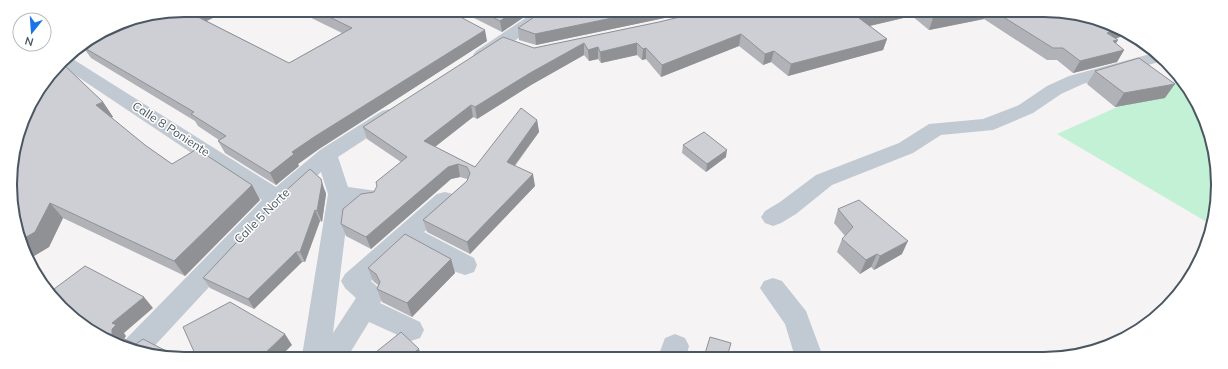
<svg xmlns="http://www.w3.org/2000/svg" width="1228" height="369" font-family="Mulish,sans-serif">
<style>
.green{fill:#c3f1d5}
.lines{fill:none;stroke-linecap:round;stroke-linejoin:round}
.minor{fill:#c1cad2;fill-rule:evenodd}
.wall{fill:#b0b2b7}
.shaded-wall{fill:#909195}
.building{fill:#cdcfd5;stroke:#909195}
.labels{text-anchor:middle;stroke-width:3;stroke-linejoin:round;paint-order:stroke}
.street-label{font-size:12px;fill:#4a5661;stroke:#fff}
.rim{fill:none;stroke:#4a5661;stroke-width:2}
</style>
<rect width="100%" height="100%" fill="#f5f3f3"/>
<!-- green -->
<path class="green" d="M1180,79L1189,88L1215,151V219L1212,225L1057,134Z"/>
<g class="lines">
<!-- minor -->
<g class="minor">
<path d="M536,11H556L554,14L488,59L482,60L476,59L473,55L476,51Z"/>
<path d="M1154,53L1162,61L1083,84L1061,94L1033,113L993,130L941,135L913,153L832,185L796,214L781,223L773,226L765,223L761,217L765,211L780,202L816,175L899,143L929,124L983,119L1019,105L1047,86L1069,76Z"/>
<path d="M68,56L276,187L320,150L382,111L389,109L396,111L399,115L396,119L338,157L348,187L377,191L380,197L377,203L369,205L349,203L333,333L356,298L345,288L341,281L345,274L437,194L445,192L453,194L456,200L453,206L424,232L474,258L477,265L474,272L465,275L456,272L409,246L371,281L380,289L384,296L380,303L420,322L424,330L420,338L411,341L369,322L348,356H302L328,194L321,172L285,205L147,354L123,344L124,341L262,200L60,65Z"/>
<path d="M773,278L782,281L806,311L823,357H795L785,324L760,288L764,281Z"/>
<path d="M675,334L685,338L689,346L686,357H658L665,338Z"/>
</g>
</g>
<!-- wall -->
<g class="wall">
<path d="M184,10H229L207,21L289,63L342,33L295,10L449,11L487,41L319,149L298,164L299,166L276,185L225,153L218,141L219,140L198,126L195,121L91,58L83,47Z"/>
<path d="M460,11H533L502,32Z"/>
<path d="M543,11L693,12L536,45L519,40L518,28Z"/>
<path d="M700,12L1078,13L1127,34L1115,39L1116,44L1124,50L1117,62L1073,73L1057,60H1047L984,19L929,30L912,16L870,26L887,39L883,50L788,76L771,62L763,65L739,46L661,77L646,59L642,60L637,55L601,63L598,59L589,61L584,55L531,85L477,119L473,117L435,147L475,167L537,120L539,132L515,166L535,186L470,254L427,232L423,220L467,181V179L460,177L451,179L371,249L346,236L341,224L374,192L401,162L367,139L363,127L534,48L659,22Z"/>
<path d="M1095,71L1165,98L1115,107L1087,84Z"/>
<path d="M103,102L113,117L111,118L145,145L172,164L252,185L260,200L185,276L63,218L49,247L29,259L16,229Z"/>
<path d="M683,145L726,157L706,172L682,153Z"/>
<path d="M325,190L326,194L322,222L320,221L305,262H302L254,309L210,288L203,278Z"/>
<path d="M838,209L902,254L874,270L871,267L860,274L837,252L842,239L845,236L834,223Z"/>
<path d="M451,259L455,273L412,317L382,302L377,289L378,285L373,281L368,268Z"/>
</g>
<!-- shaded-wall -->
<g class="shaded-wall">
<path d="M200,10H229L198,25L192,14Z"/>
<path d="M515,11H533L502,32L500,21Z"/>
<path d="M641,12H693L536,45L535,34Z"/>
<path d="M882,13H914L912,16L856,29L859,18Z"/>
<path d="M961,13H986L984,19L929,30L933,18Z"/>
<path d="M145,18L104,36L102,33L118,23Z"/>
<path d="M485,30L487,41L319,149L298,164L299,166L276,185L270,173L292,152L314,137Z"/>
<path d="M1117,30L1127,34L1100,45L1107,33Z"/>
<path d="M741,34L739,46L661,77L662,65Z"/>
<path d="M887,39L883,50L788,76L791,64Z"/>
<path d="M1118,40L1111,52L1113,41Z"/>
<path d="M584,43V55L531,85L477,119L475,107L530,73Z"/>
<path d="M637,43V55L601,63L600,52Z"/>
<path d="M598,47V59L589,61L588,50Z"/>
<path d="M646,48V59L642,60L643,49Z"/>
<path d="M1124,50L1117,62L1073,73L1080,61Z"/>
<path d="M774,51L771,62L763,65L765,54Z"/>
<path d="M1175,84L1165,98L1115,107L1124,93Z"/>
<path d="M103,102L113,117L106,120L96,105Z"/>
<path d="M471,105L473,117L427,153L424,141Z"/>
<path d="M537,120L539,132L508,174L507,162Z"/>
<path d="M727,150L726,157L706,172L707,164Z"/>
<path d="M458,164L460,177L451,179L371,249L366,237L448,167Z"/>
<path d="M533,174L535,186L470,254L467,242Z"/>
<path d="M321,179L326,194L322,222L317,211Z"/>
<path d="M252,185L260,200L185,276L174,261Z"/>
<path d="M50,203L63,218L49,247L29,259L21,240Z"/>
<path d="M315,210L320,221L305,262L300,252Z"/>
<path d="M908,241L902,254L874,270L880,256Z"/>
<path d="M296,252L302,262L254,309L248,299Z"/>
<path d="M877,254L871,267L860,274L866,260Z"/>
<path d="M451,259L455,273L412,317L407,303Z"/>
<path d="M144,297L153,308L124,333L126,336L123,341L112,334V323Z"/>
<path d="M285,334L292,345L281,356H262Z"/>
<path d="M419,349L421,356H409Z"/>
</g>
<!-- building -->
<g class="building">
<path d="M184,10H200L192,14L289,63L352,28L315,10L449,11L485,30L314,137L292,152L294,154L270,173L218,141L226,136L191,114L194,112L83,47L152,17Z"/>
<path d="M481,11H515L500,21Z"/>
<path d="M543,11L641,12L535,34L518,28Z"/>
<path d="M700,12L882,13L859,18L887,39L791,64L774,51L765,54L741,34L662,65L646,48L643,49L637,43L600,52L598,47L588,50L584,43L530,73L475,107L471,105L424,141L475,167L521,108L537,120L507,162L533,174L467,242L423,220L467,181L470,173L467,167L458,164L448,167L366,237L341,224L343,209L361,194L374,192L377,186L376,182L407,157L363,127L503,37L534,48L659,22Z"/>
<path d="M926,13H961L933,18Z"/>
<path d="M997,13H1078L1117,30L1107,33L1118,40L1113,41L1124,50L1080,61L1063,48H1053Z"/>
<path d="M1139,58L1175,84L1124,93L1095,71Z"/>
<path d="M62,63L103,102L96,105L145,145L172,164L197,149L252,185L174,261L50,203L35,232L21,240L16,229L11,162L28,107Z"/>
<path d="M704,132L727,150L707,164L683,145Z"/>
<path d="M310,169L321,179L322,183L317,211L315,210L300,252H296L248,299L203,278L281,195Z"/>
<path d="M859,200L908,241L880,256L877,254L866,260L842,239L853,227L838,209Z"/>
<path d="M405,234L451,259L407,303L377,289L380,282L376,274L368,268Z"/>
<path d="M85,266L144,297L112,323L116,325L112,329V334L136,344L143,339L176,356H150L88,330L50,292Z"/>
<path d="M230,302L285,334L262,356H196L183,327Z"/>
<path d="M401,332L419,349L409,356H371Z"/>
<path d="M710,337L731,343L727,357H704Z"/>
</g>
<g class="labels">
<!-- street labels -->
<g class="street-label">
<text transform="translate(171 129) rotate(33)" y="4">Calle 8 Poniente</text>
<text transform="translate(262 216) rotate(-45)" y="4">Calle 5 Norte</text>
</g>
</g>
<!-- crop -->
<path d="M0 0H1228V369H0ZM184 17H1044A167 167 0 0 1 1211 184V185A167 167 0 0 1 1044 352H184A167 167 0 0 1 17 185V184A167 167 0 0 1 184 17Z" fill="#fff" fill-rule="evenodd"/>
<path class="rim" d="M184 17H1044A167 167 0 0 1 1211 184V185A167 167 0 0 1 1044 352H184A167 167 0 0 1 17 185V184A167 167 0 0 1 184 17Z"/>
<!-- north arrow -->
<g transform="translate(32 32) rotate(197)"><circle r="19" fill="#ffffff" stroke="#b7bbc0"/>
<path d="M0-3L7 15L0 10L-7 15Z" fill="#1a73e8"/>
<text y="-6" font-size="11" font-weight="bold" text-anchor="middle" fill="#4a5661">N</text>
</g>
</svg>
